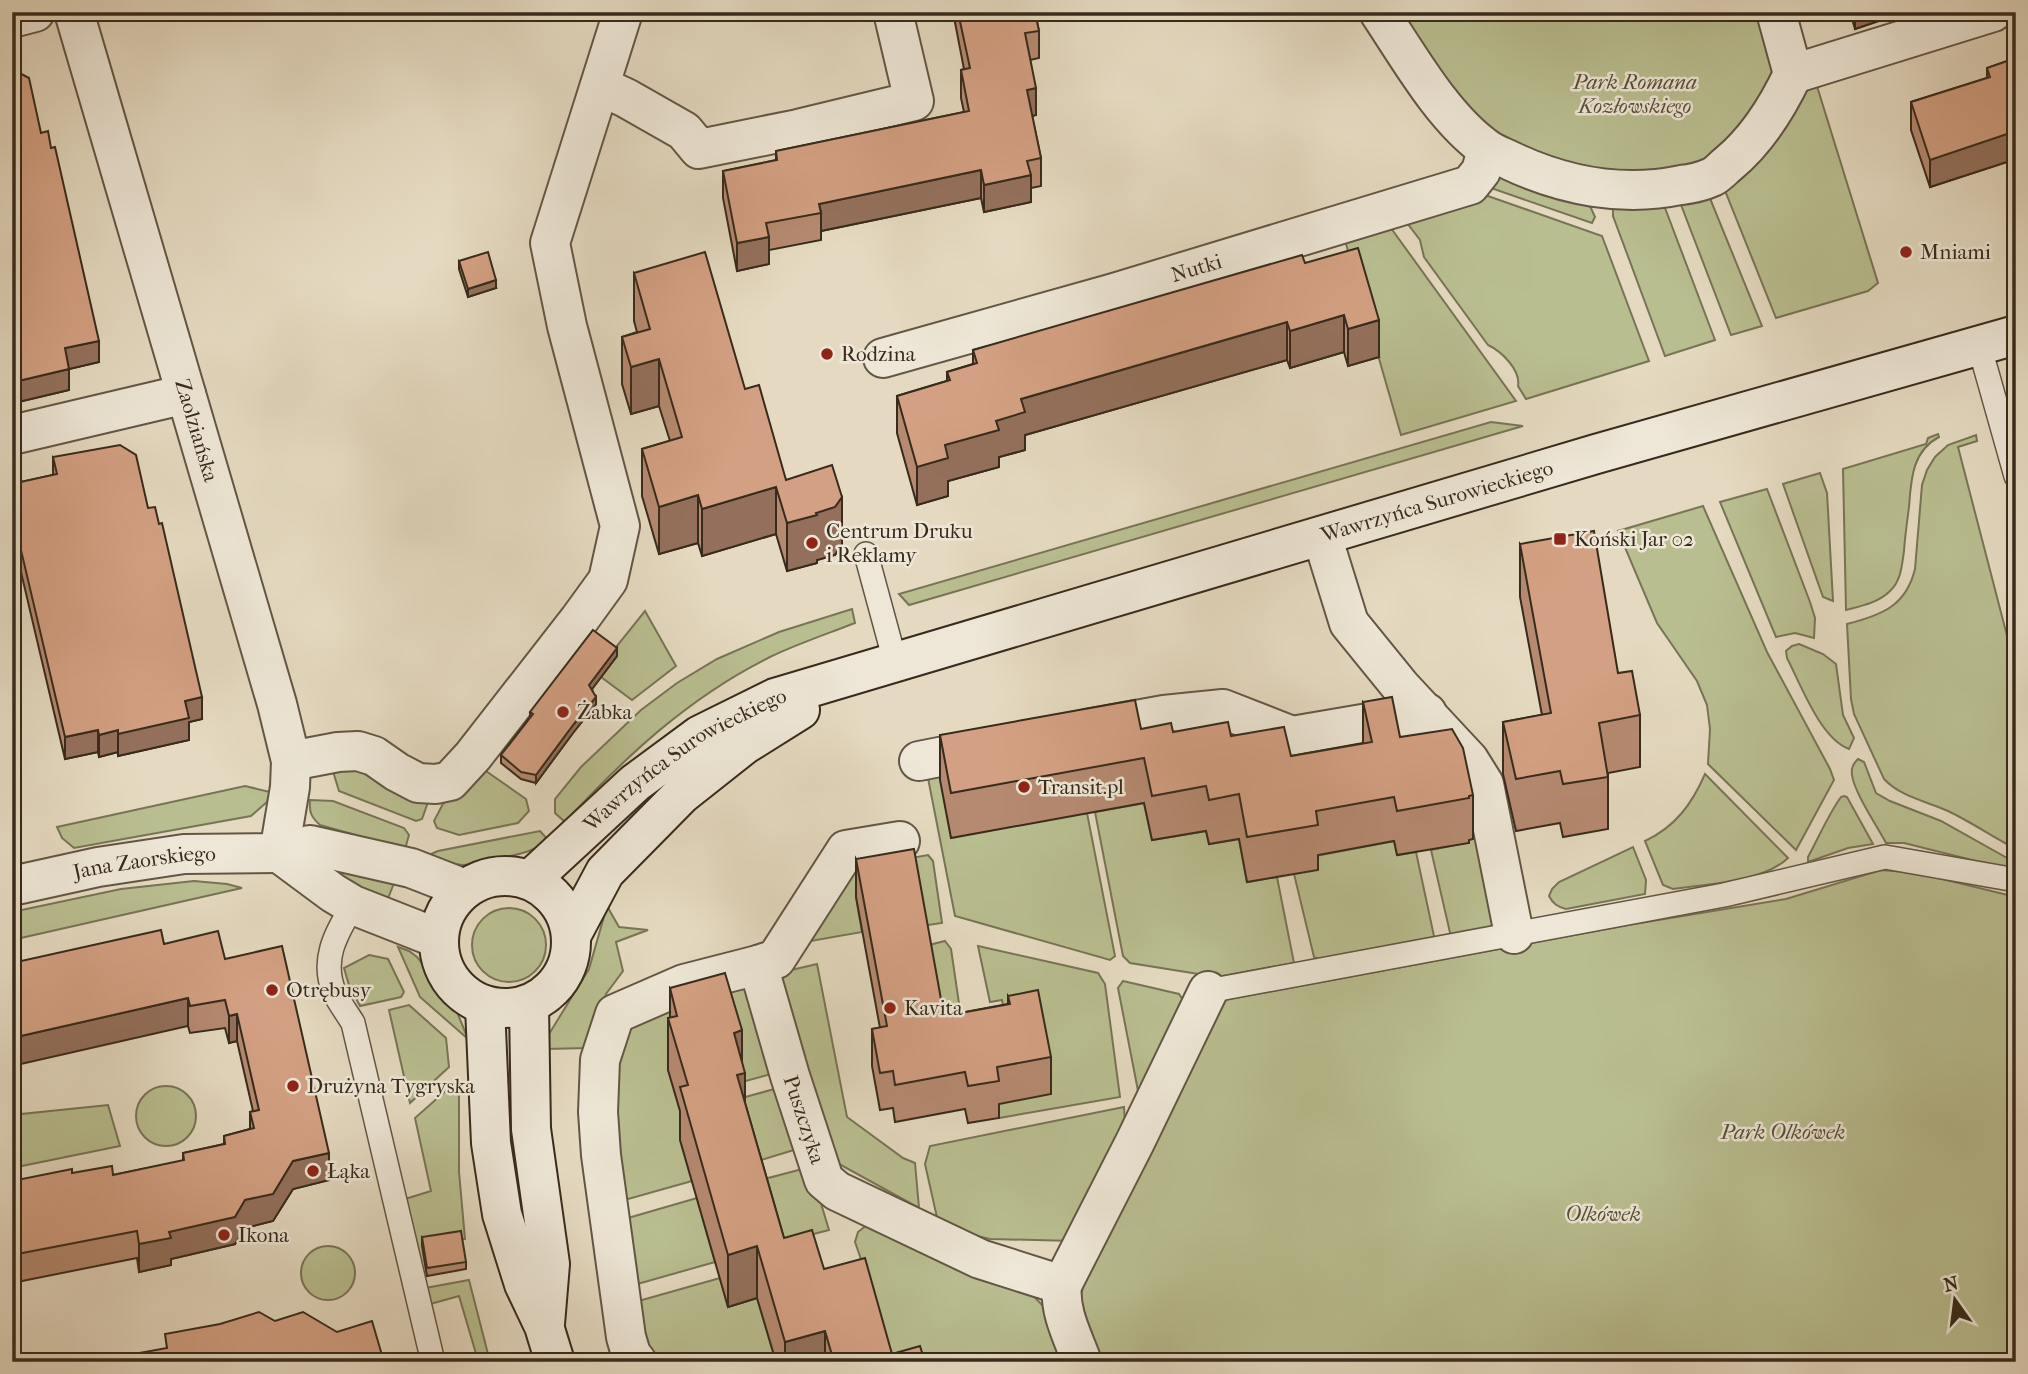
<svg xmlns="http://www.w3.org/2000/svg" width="2028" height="1374" font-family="'IM FELL French Canon',serif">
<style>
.green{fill:#b9be90;stroke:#787456;stroke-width:2}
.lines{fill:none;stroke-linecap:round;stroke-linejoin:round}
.lane-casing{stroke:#635645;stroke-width:26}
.street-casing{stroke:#635645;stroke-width:42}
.secondary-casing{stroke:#382a1c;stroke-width:42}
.lane{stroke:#eee7d7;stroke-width:23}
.street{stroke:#eee7d7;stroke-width:38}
.secondary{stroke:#eee7d7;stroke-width:38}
.wall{fill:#b68a71;stroke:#382a1c;stroke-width:2}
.shaded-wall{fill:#94705c;stroke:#382a1c;stroke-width:2}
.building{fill:#d4a083;stroke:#382a1c;stroke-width:2}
.poi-dot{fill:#8f2418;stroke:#eee7d7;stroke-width:2.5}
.labels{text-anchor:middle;stroke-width:5;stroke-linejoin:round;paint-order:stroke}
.park-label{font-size:21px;font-style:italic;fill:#584f39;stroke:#eee7d7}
.poi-label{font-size:21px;fill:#382a1c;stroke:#eee7d7;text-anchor:start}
.street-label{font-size:21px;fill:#382a1c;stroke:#eee7d7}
</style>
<rect width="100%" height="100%" fill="#e5dac1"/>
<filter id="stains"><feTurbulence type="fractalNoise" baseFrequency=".00286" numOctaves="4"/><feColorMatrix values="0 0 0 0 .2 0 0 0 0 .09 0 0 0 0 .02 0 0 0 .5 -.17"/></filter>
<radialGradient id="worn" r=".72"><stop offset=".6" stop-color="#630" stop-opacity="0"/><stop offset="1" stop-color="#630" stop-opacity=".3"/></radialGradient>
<!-- green -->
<g class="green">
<path d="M1394,12H1764L1779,60L1771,96L1705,165L1617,178L1493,139Z"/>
<path d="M1816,83L1878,283L1868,291L1776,318L1726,193L1727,183C1771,158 1782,130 1803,86Z"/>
<path d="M1494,174L1585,202L1591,208L1595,217L1592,223L1488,187Z"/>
<path d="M1707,191L1762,326L1731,335L1678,197Z"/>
<path d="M1485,195L1602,236L1649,361L1526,399L1518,386C1521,370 1501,351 1488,345L1424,257L1420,240L1404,219Z"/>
<path d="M1662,200L1715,340L1665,356L1613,216V209L1617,205Z"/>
<path d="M1388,224L1516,401L1401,435L1344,237Z"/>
<path d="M1491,422L1523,426L909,605L899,594Z"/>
<path d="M1938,434L1939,437C1912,451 1911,480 1909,507C1907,522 1905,536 1904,551C1902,565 1901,581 1890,591C1878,603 1861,606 1846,610L1843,469L1926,444L1928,438Z"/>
<path d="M1976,435L1977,441L1958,447L2011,651L2016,653V849C1993,837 1971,822 1948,811C1926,801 1901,797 1884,779L1854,714L1851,699L1847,624C1882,615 1906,606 1915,569L1922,485L1927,470L1935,457L1948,445Z"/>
<path d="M1820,473L1827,493L1833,601L1823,597L1783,484Z"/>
<path d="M1767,489L1810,602L1815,618L1814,638L1795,633L1776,637L1720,502Z"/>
<path d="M1703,506L1767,652L1830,769L1834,780L1796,850L1708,764L1710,729L1707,705L1697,681L1657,623L1618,531Z"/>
<path d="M852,609L855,623C827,634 797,644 770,657C689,697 625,757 565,822L555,813V799L581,767L641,710L677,683L717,659L779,632Z"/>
<path d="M645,611L676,666L632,700L601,677L617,656L612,652Z"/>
<path d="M1799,644L1823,654L1836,664L1843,715L1854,738L1849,749C1820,738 1801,685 1787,658L1786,651L1792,646Z"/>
<path d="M1439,744L1464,774L1496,919L1488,932L1451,937L1431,850L1469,842Z"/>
<path d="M1858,759L1864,762L1876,793L1890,801L1941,821L2016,863V871L1904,843H1886C1877,826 1854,792 1852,775C1851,768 1853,764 1858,759Z"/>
<path d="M346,765L428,802L422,819L416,821L339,791L332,768Z"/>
<path d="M926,768L1087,813L1115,956L1110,960L955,916Z"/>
<path d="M483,769L526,799L529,811L518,823L459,835L437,828L434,821L445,800Z"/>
<path d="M1705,774L1788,858C1763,882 1708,884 1673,889L1663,885L1645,841C1675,827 1692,804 1705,774Z"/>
<path d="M245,786L270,792L267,802L251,816L74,848L62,838L57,827Z"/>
<path d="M1844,796L1847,797L1873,844L1848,848L1808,862V857C1819,837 1828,815 1841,797Z"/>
<path d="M310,800L333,801L404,828L409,835L405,849L320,825C311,817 309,812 310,800Z"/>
<path d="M1144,803L1152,840L1206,831L1209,844L1239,839L1247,882L1277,877L1294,963L1217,977L1130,963L1123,956L1095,812Z"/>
<path d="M540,831L548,840C532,853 515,855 495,859C485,861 473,865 462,865C450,864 440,859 429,855L438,851Z"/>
<path d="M1394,841L1398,855L1416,852L1435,941L1323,961L1314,957L1294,874L1316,856Z"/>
<path d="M1633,847L1646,880L1645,894L1566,909C1558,907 1553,904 1549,896L1552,889L1559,882Z"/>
<path d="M928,855L933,861L942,923L921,926L856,897L862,932L811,941L849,869Z"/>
<path d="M308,864L394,883L387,901Z"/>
<path d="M1881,870L1918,873L2016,897V1362H1098L1078,1306L1086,1276L1219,1001L1628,925L1786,899Z"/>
<path d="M194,881L227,884L242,888L12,940V912L121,889Z"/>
<path d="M607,906L619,927L648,930L616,942L623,971L606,994L588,1048L546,1049L549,1034L589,969Z"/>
<circle cx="509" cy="945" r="37"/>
<path d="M945,941L951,949L961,1017L942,1039L925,946Z"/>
<path d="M978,946L1098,973L1105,984L1120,1097L999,1118L997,1104L1008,1033L1002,1000L990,1002Z"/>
<path d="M398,947L409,951L417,957L424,966L434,986L445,1002L457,1012L468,1039L420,997Z"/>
<path d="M369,955L388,959L404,992L401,997L360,1006L349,985L344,968Z"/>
<path d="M817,964L847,1117L903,1158L915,1163L919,1208L830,1159L770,975Z"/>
<path d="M757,979L782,1071L742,1082L669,1070L688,1138L692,1181L614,1203L610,1111L626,1018Z"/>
<path d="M1123,981L1179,994L1183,1000L1140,1101L1118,988Z"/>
<path d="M409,1005L446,1038L449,1067L410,1103L389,1010Z"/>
<path d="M459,1079V1172L465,1239L422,1245L427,1276L422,1277L405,1199L431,1191L415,1118Z"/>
<circle cx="166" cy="1116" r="30"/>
<path d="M778,1088L797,1149L748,1164L738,1099Z"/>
<path d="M108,1105L120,1146L12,1168V1115Z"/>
<path d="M1124,1107L1126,1140L1074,1241L990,1239L964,1233L938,1222L925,1164L930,1146Z"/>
<path d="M810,1167L829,1230L771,1245L753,1182Z"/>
<path d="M697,1198L715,1262L634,1285L621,1220Z"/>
<path d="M867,1225L1025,1287L1046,1309L1072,1362H879L869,1282L855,1242L858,1232Z"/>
<circle cx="328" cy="1273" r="27"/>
<path d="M720,1278L728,1307L757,1298L776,1362H662L639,1340L628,1304Z"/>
<path d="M469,1280L488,1354L477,1357L459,1296L427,1305L425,1288Z"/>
</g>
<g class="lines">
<defs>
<g id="lane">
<path d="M1979,345L2016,476"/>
<path d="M866,554L895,661"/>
<path d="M353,905C336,934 320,960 335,994C340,1004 347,1013 353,1023L433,1362"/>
<path d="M1208,991L1724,895L1885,857L2016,880"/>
</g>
<g id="street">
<path id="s1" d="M74,12L277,704L291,761L290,787L279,853"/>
<path d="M1379,12C1409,57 1443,118 1487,149C1494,154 1503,157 1511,161C1564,186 1623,197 1681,185C1691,184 1703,181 1712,177C1718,174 1723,168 1728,164C1757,140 1777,108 1793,74L1776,12"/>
<path d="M12,18L35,12"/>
<path d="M1793,74L1993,12"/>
<path d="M600,86L626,98L684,131L699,149L798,129L914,101L893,12"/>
<path id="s2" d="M883,358L1114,293L1470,185L1481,171L1487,150"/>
<path d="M12,435L186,394"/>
<path d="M1322,536L1349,623L1401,687L1469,760L1484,784L1514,934"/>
<path d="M1087,729L1164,715L1223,709L1292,736L1427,713"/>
<path d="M291,761L338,752L358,751L374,756L397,772L418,783L436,784L450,781L473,756L579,620L608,580L620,526L567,326L550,243L623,12"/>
<path d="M919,761L990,747"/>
<path d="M279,853L333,893L353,905L437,938"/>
<path id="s3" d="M12,886L98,867L184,854L279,853L310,845L411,868L465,889"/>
<path d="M758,965L776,959L846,850L900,841"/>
<path id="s4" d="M637,1362L631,1354L626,1337L601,1155L598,1112L600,1060L615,1014L684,984L758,965L790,1076L824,1180L837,1191L980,1259L1062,1285"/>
<path d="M1082,1362C1073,1337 1059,1312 1062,1285L1135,1142L1208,991"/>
</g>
<g id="secondary">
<circle cx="505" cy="942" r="66"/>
<path id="s5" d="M530,880L635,783L700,735L775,698L1596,454L2016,335"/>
<path d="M572,934L605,872L682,794L744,745L800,710"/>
<path d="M529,1006L531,1129L550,1264L545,1324"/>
<path d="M485,1007L491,1143L502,1214L524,1284L544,1326L555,1362"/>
</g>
</defs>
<!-- lane casing -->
<use href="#lane" class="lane-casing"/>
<!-- street casing -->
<use href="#street" class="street-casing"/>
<!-- secondary casing -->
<use href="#secondary" class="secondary-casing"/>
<!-- lane -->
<use href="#lane" class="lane"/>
<!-- street -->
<use href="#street" class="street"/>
<!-- secondary -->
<use href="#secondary" class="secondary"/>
</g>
<!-- wall -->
<g class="wall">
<path d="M953,12H1035L1039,31V58L1030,60L1036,115L1032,116L1041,158V186L1031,188V202L984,212L981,198L821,231V240L769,250V264L737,271L723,198V171L776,160V151L964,112L961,98V70L964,69Z"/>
<path d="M1850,12H1905L1855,29Z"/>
<path d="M2016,58V149L2013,150V160L1930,187L1911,130V102L1987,78V68Z"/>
<path d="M12,69L41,133L99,362L69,369V390L14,403L12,394Z"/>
<path d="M459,261L496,288L468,297L459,269Z"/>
<path d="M1305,263L1379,357L1348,366L1344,352L1290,368L1287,360L1025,435V450L999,457V467L948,481V496L917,505L897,433V396L947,381V372L973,364V350Z"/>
<path d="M634,273L745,389L786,480L842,544L835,555L817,560V563L787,571L776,534L702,556L698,543L659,554L642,496V449L670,441L659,406L631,414L622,384V337L637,332L634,321Z"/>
<path d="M53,457L148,508L202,719L189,722V740L118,756V752L99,757L98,752L65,759L12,534V504H16V483L53,475Z"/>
<path d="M1520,544L1618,673L1640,715V767L1608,773V829L1563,837L1560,823L1516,831L1503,774V722L1542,715L1520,597Z"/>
<path d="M617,656L592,689L596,704L573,733L536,783L521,779L501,763V755L530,717V712Z"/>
<path d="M1363,702L1400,737L1473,795V839L1469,840V843L1397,855L1394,841L1318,855V870L1247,882L1239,839L1209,844L1206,831L1152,840L1144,803L951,838L940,780V735L1141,729L1231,736L1291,756L1363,743Z"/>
<path d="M856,859L944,1016L1008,1004V996L1051,1057V1094L999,1104V1118L968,1123L965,1109L895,1122L893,1108L880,1110L872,1066V1029L880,1028L856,897Z"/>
<path d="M164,944L225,959L329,1180L293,1189L273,1221L245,1228L235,1244L171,1259V1265L139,1272L137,1258L12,1283V1181L72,1173L113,1175L183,1161V1153L224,1144V1136L250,1129V1112L253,1111L237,1041L229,1043L225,1028L190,1033Z"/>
<path d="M670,988L742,1062L745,1103L784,1238L824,1269L892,1354L925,1362H776L757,1298L728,1307L680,1140V1111L668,1070V1018H670Z"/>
<path d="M422,1237L466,1262V1269L427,1276L422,1245Z"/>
</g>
<!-- shaded-wall -->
<g class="shaded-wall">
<path d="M1855,12H1905L1855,29Z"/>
<path d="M1036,88V115L1027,117V90Z"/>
<path d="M2016,121V149L2013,150V160L1930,187V160Z"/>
<path d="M981,170V198L821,231V213L819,204Z"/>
<path d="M1031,175V202L984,212V185Z"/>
<path d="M769,237V264L737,271V243Z"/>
<path d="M496,280V288L468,297V289Z"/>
<path d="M1344,315V352L1290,368V331Z"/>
<path d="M1379,320V357L1348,366V329Z"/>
<path d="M1287,322V360L1025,435V450L999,457V467L948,481V496L917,505V467L945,445L996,421L1021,399Z"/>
<path d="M99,341V362L65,370V348Z"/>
<path d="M659,359V406L631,414V367Z"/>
<path d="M69,369V390L14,403V382Z"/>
<path d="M776,487V534L702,556V509Z"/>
<path d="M698,495V543L659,554V507Z"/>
<path d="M842,497V544L835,555L817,560V563L787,571V523L816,513Z"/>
<path d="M617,648V656L589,693V685Z"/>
<path d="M202,697V719L189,722V740L118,756V734L185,701Z"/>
<path d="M596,697V704L573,733L536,783V775L573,725Z"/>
<path d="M98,730V752L65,759V737Z"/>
<path d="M118,730V752L99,757V735Z"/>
<path d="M188,998V1026L12,1066V1038Z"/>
<path d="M237,1014V1041L229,1043V1016Z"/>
<path d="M742,1030V1073H745V1125L737,1084L734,1033Z"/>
<path d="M329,1153V1180L293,1189L273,1221L245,1228L235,1244L171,1259V1265L139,1272V1244L169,1232L293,1161Z"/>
<path d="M757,1246V1298L728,1307V1255Z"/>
<path d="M825,1331V1362H785V1342Z"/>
</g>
<!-- building -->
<g class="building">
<path d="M958,12H1035L1039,31L1025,33L1036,88L1027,90L1041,158L1027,161L1031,175L984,185L981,170L819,204L821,213L766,223L769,237L737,243L723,171L777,160L776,151L969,111L961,70L970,68Z"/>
<path d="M2016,58V121L2011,123L2013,132L1930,160L1911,102L1990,77L1987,68Z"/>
<path d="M12,69L29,78L41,133L48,131L51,148L55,147L99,341L65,348L69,369L14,382L12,372Z"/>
<path d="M1358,248L1379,320L1348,329L1344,315L1290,331L1287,322L1021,399L1025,412L996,421L999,430L945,445L948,458L917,467L897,396L950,380L947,372L977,363L973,350L1302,255L1305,263Z"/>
<path d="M488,252L496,280L468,289L459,261Z"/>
<path d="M705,252L745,389L759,385L786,480L832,465L842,497L835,507L816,513L817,515L787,523L776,487L702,509L698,495L659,507L642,449L682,437L659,359L631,367L622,337L650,329L634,273Z"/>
<path d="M120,445L136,455L148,508L155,507L159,524L162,523L202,697L185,701L189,718L118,734V730L99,735L98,730L65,737L12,512V504L20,503L16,483L57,474L53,457Z"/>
<path d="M1594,531L1618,673L1632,671L1640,715L1599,723L1608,777L1563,784L1560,771L1516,779L1503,722L1551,713L1520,544Z"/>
<path d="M593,630L617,648L589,685L596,697L573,725L536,775L521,772L501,755L533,714L530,712Z"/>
<path d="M1392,697L1400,737L1452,729L1463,748L1473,795L1469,796V798L1397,811L1394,797L1316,811L1318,825L1247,837L1239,794L1209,800L1206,786L1152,796L1144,758L951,793L940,735L1135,700L1141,729L1171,723L1173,732L1228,722L1231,736L1284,727L1291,756L1372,742L1363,702Z"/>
<path d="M914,849L944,1016L1010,1004L1008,996L1038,990L1051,1057L997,1067L999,1081L968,1086L965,1072L895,1085L893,1071L880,1073L872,1029L887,1026L856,859Z"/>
<path d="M161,930L164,944L218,931L225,959L282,946L329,1153L293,1161L273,1194L245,1200L235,1217L169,1232L171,1238L139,1244L137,1231L12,1255V1181L72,1169V1173L112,1166L113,1175L184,1160L183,1153L225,1144L224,1136L254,1128L250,1112L259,1110L237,1014L229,1016L225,1000L190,1006L188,998L12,1038V963Z"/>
<path d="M725,973L742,1030L734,1033L745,1073L737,1075L784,1238L812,1230L824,1269L865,1258L892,1354L920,1346L925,1362H834L825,1331L785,1342L757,1246L728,1255L680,1087L688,1085L668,1018L677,1016L670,988Z"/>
<path d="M461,1231L466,1262L427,1268L422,1237Z"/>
<path d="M259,1312L275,1321L303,1312L337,1332L372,1321L384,1362H90L167,1348L165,1334L220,1324Z"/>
</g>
<!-- markers -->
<g class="poi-dot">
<circle cx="1906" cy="252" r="7"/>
<circle cx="827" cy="354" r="7"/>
<rect x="1553" y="532" width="14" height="14" rx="3.5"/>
<circle cx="812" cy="543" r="7"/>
<circle cx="563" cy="712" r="7"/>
<circle cx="1024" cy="787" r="7"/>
<circle cx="272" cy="990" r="7"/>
<circle cx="890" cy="1008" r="7"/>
<circle cx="293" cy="1086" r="7"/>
<circle cx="313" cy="1171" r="7"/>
<circle cx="224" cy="1235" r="7"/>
</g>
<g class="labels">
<!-- park labels -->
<g class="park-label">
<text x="1635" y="89">Park Romana<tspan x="1635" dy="24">Kozłowskiego</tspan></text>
<text x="1783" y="1139">Park Olkówek</text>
<text x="1603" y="1221">Olkówek</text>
</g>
<!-- poi labels -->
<g class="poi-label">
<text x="1920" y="259">Mniami</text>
<text x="841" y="361">Rodzina</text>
<text x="826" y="538">Centrum Druku<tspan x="826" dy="24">i Reklamy</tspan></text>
<text x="1574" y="546">Koński Jar 02</text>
<text x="577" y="719">Żabka</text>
<text x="1038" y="794">Transit.pl</text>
<text x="286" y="997">Otrębusy</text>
<text x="904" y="1015">Kavita</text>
<text x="307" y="1093">Drużyna Tygryska</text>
<text x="327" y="1178">Łąka</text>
<text x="238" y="1242">Ikona</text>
</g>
<!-- street labels -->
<g class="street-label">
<text dy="7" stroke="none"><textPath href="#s2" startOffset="326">Nutki</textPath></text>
<text dy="7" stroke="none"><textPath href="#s1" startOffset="436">Zaolziańska</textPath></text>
<text dy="7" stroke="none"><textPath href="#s5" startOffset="998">Wawrzyńca Surowieckiego</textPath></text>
<text dy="7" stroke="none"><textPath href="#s5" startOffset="198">Wawrzyńca Surowieckiego</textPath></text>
<text dy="7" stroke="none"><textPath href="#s3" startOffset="135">Jana Zaorskiego</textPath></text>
<text dy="7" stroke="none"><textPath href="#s4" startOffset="668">Puszczyka</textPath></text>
</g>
</g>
<!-- margin -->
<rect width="2028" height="1374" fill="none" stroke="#e5dac1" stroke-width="42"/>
<rect x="14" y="14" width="2000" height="1346" fill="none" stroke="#382a1c" stroke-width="3.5"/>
<rect x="21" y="21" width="1986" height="1332" fill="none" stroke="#382a1c" stroke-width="2"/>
<!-- north arrow -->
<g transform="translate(1955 1300) rotate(346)" stroke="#eee7d7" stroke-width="5" paint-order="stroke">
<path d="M0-5L12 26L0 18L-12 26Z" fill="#382a1c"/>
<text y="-10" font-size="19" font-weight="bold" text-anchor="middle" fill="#382a1c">N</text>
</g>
<rect width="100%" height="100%" filter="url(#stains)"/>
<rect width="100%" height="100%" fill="url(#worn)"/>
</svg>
